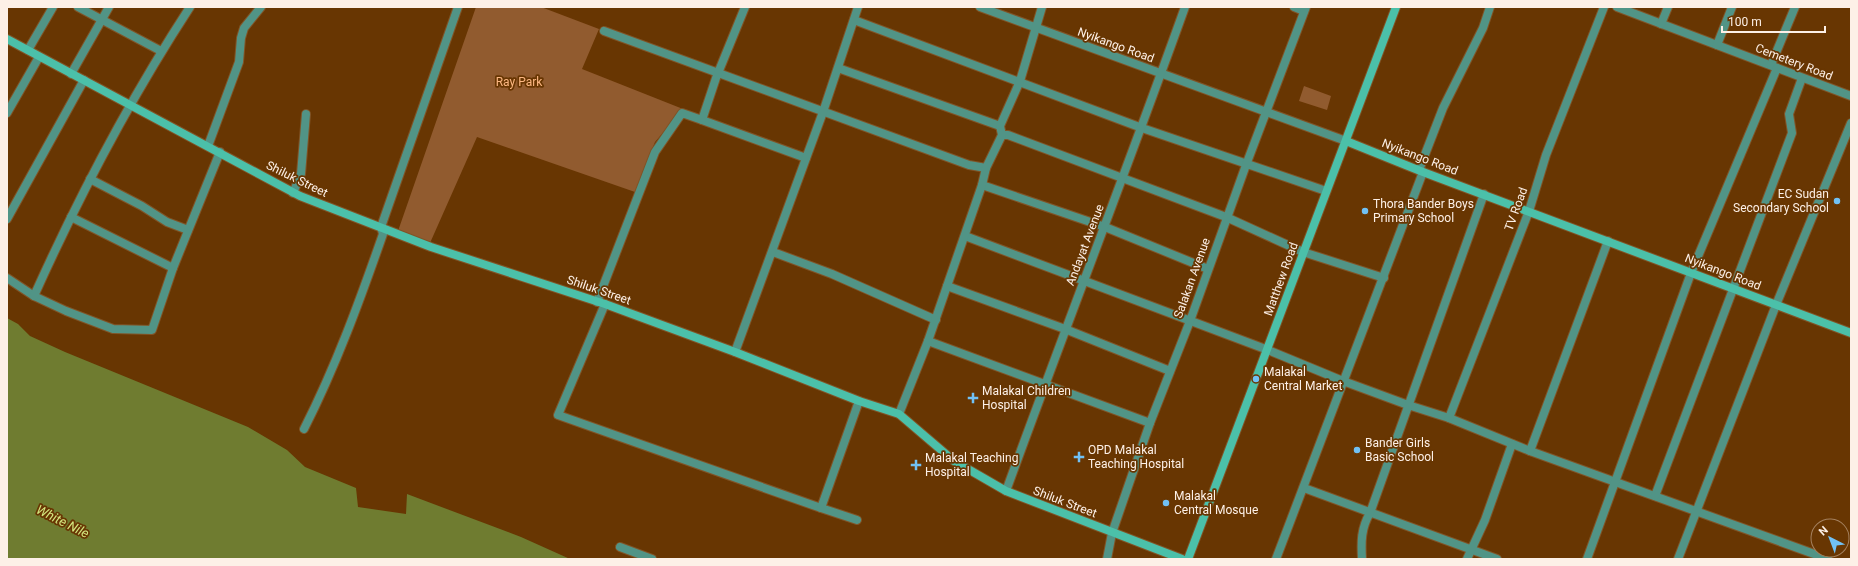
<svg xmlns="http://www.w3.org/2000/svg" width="1858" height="566" font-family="Roboto,sans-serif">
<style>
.green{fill:#915b2f}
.water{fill:#6f7c30}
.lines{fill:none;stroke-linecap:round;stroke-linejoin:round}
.street-casing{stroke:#805427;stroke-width:10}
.secondary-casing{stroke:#805427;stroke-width:10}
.street{stroke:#519486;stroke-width:8}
.secondary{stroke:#4bc0a9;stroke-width:8}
.poi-dot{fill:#71c1f5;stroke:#683602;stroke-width:1.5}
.labels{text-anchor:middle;stroke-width:3.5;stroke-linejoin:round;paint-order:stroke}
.street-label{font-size:12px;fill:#fdf0e7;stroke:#683602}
.park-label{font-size:12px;fill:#fcb782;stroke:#683602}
.poi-label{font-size:12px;fill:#fdf0e7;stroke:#683602;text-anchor:start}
.water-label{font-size:13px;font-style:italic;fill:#d4e880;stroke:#683602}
</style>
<rect width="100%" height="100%" fill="#683602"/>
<!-- green -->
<g class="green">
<path d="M476,7H541L599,29L582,69L683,109L655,142L635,192L477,137L430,243L398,231Z"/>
<path d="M1304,86L1331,96L1327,110L1299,101Z"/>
</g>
<!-- water -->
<path class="water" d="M7,318L18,324L30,336L65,352L248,427L287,450L305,467L356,488L358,507L406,514L407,494L521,537L570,559H7Z"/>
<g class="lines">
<defs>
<g id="street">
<path d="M78,7L161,51"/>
<path d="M980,7L1346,141"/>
<path d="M1294,7L1304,11"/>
<path d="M1617,7L1851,96"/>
<path d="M854,20L1142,128L1326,191"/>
<path d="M1661,24L1668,7"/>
<path d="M604,31L969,165L986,168"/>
<path d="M1717,45L1732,7"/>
<path d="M28,50L53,7"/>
<path d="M1771,65L1795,7"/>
<path d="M838,68L1000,126"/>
<path d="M71,74L109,7"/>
<path d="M7,113L39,57"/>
<path d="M702,120L806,158"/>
<path d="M1002,135H1008L1226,217L1303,252L1384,278"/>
<path d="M208,146L239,62L241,38L244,28L261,7"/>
<path d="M1419,170L1443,108L1483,28L1490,7"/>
<path d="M90,179L142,206L167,222L188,230"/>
<path d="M982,185L1105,227L1208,269"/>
<path d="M293,193L301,174L306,114"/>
<path d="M71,217L173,268"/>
<path d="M7,219L84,80"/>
<path d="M965,236L1268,350L1343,381L1408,405L1449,418L1530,451L1828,559"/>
<path d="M773,252L832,274L936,320"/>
<path d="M7,278L34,296L66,311L113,329L152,330L173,268L220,152"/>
<path d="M947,286L1065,329L1170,371"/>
<path d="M34,296C79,196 130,99 190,7"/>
<path d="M597,302L655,152L682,113L702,120L716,78L745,7"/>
<path d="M605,304L558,415L821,508"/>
<path d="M928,341L1150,423"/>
<path d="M735,352L823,112L858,7"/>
<path d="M899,414L928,341L982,185L986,168L1002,135L1000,126L1020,81L1042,7"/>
<path d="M1449,418L1529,211L1546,155L1604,7"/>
<path d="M304,429C336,366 360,300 383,234L381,227L458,7"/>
<path d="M1530,451L1608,241"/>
<path d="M1304,488L1497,559"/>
<path d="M1006,491C1065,329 1127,169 1185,7"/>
<path d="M1655,496L1792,133L1789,114L1802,78"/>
<path d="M857,520L821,508L859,401"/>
<path d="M620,547L652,559"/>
<path d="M1107,559L1112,533L1150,423L1190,321L1246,165L1306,7"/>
<path d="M1276,559L1423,172"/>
<path d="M1362,559C1361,542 1361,528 1370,513L1484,194"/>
<path d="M1467,559L1485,520L1512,444"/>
<path d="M1587,559L1691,273L1777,68"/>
<path d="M1678,559L1776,305L1851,123"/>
</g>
<g id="secondary">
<path d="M7,39L300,196L431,247L605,304L735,352L859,401L899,414L954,461L1006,491L1182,559"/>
<path d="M1346,141L1423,172L1851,333"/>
<path d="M1188,559L1396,7"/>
</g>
</defs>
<!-- street casing -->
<use href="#street" class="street-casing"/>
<!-- secondary casing -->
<use href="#secondary" class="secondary-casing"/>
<!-- street -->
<use href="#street" class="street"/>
<!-- secondary -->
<use href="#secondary" class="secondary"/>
</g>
<!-- markers -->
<g class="poi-dot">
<circle cx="1837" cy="201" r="4"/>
<circle cx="1365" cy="211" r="4"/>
<circle cx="1256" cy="379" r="4"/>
<path d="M971 392h4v4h4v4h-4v4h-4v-4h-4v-4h4z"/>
<circle cx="1357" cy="450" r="4"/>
<path d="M1077 451h4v4h4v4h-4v4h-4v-4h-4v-4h4z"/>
<path d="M914 459h4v4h4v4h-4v4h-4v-4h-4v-4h4z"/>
<circle cx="1166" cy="503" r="4"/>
</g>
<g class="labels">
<!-- street labels -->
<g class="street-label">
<text transform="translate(1116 45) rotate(20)" y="4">Nyikango Road</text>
<text transform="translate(1794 62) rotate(21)" y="4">Cemetery Road</text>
<text transform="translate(1420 157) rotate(21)" y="4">Nyikango Road</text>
<text transform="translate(297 179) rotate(26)" y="4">Shiluk Street</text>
<text transform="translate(1516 209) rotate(-70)" y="4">TV Road</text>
<text transform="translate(1085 245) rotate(-69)" y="4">Andayat Avenue</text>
<text transform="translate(1723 272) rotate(21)" y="4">Nyikango Road</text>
<text transform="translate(1192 278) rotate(-70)" y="4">Salakan Avenue</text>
<text transform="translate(1281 279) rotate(-70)" y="4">Matthew Road</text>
<text transform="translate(599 290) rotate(19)" y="4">Shiluk Street</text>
<text transform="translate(1065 502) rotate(21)" y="4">Shiluk Street</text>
</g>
<!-- park labels -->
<g class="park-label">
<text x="519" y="86">Ray Park</text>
</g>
<!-- poi labels -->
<g class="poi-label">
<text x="1829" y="198" text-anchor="end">EC Sudan<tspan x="1829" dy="14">Secondary School</tspan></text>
<text x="1373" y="208">Thora Bander Boys<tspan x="1373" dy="14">Primary School</tspan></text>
<text x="1264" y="376">Malakal<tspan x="1264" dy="14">Central Market</tspan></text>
<text x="982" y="395">Malakal Children<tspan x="982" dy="14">Hospital</tspan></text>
<text x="1365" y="447">Bander Girls<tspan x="1365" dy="14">Basic School</tspan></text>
<text x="1088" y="454">OPD Malakal<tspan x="1088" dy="14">Teaching Hospital</tspan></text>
<text x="925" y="462">Malakal Teaching<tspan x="925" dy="14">Hospital</tspan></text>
<text x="1174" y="500">Malakal<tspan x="1174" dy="14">Central Mosque</tspan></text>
</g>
<!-- water labels -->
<g class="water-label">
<text transform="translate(63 521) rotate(27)" y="5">White Nile</text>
</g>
</g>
<!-- border -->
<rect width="1858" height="566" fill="none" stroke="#fdf0e7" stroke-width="16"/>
<!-- north arrow -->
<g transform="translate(1830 538) rotate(318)"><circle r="19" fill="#683602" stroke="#a4805e"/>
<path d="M0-3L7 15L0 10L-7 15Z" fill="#71c1f5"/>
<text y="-6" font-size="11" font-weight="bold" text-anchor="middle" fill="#fdf0e7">N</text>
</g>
<!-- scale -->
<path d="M1722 26v6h103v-6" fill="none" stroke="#fdf0e7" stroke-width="2"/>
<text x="1728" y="26" font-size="12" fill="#fdf0e7" stroke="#683602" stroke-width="3" paint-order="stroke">100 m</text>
</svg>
